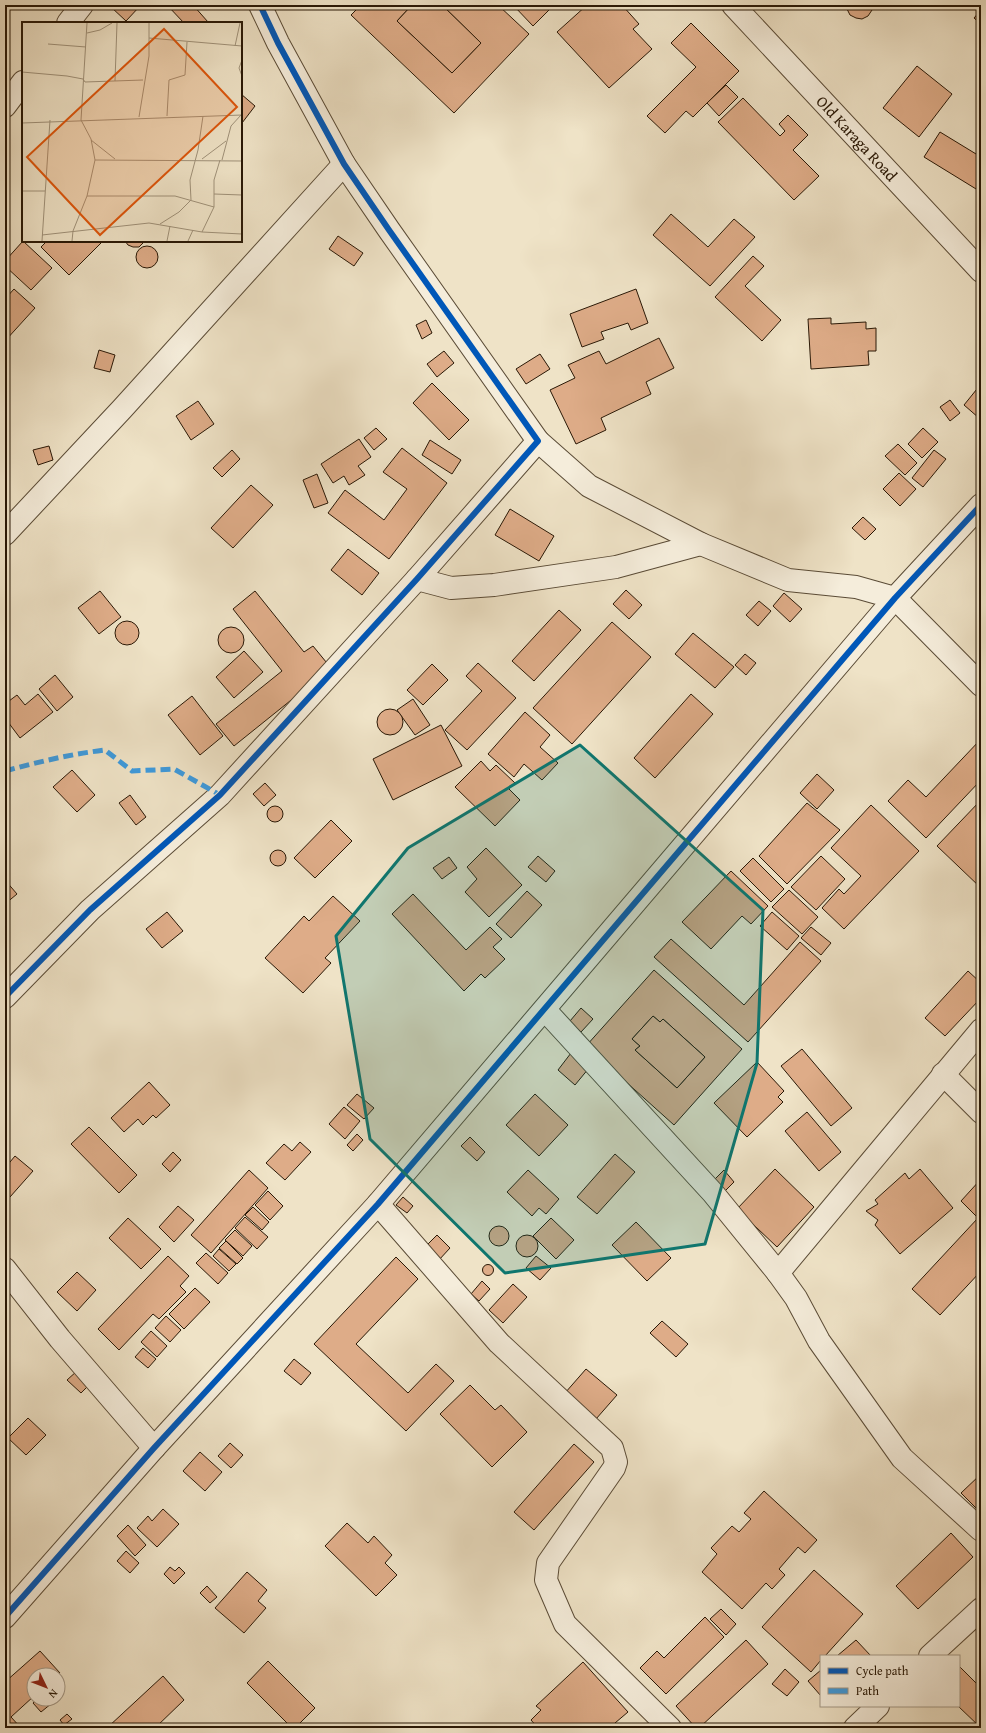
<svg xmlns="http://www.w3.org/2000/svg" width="986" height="1733" font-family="'Gentium Book Plus',serif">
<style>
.building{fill:#deac88;stroke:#291806;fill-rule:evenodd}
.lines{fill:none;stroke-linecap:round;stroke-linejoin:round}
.minor-casing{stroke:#5a4b36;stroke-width:24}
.tertiary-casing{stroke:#5a4b36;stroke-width:24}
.minor{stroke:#f5eddb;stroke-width:22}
.tertiary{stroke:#f5eddb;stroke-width:22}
.quiet{stroke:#3d9add;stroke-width:5;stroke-dasharray:10 5;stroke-linecap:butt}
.cycleway-casing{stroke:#f5eddb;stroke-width:8}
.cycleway{stroke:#0057b8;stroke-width:6}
.marked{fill:#0f766e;fill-opacity:0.2;stroke:#0f766e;stroke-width:3;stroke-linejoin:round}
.labels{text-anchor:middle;stroke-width:3;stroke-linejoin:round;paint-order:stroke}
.street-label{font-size:16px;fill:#291806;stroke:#f5eddb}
.inset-road{fill:none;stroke:#a0927a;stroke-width:1}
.view{fill:#de560c;fill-opacity:0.15;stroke:#de560c;stroke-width:2}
.inset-edge{fill:none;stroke:#291806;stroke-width:2}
</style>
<rect width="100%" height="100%" fill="#efe3c7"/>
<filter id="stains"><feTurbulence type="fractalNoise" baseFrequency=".005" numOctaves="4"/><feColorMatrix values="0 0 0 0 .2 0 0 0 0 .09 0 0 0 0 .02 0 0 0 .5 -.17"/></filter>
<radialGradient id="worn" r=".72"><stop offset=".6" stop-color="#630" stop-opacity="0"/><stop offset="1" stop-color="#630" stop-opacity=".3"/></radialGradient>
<!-- building -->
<g class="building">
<path d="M113,5H138L140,6L126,21L111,7Z"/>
<path d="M167,5H193L208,22L207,23H184Z"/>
<path d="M361,5H412L397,21L452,73L481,43L442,5H498L529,34L454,113L351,15Z"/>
<path d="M412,5H442L481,43L452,73L397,21Z"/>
<path d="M513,5H554L533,26Z"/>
<path d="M587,5H611L612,6L622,5L639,24L633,29L652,49L609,88L557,32Z"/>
<path d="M847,5H872V10L868,16L862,19L856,18L850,15L847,9Z"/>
<path d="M981,10V24L974,18Z"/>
<path d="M691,23L739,71L693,117L686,111L665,133L647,116L696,67L671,43Z"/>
<path d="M917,66L952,94L919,137L883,108Z"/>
<path d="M726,85L738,97L719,116L707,103Z"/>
<path d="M241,94L255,106L242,123H241Z"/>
<path d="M743,98L780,136L785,131L779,124L788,115L808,135L793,150L819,176L794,200L718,122Z"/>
<path d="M940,132L981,157V192L924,157Z"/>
<path d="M671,214L708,247L734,219L755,237L710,286L653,235Z"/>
<path d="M338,236L363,253L354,266L329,249Z"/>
<path d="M23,241L52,268L31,290L5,266V261Z"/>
<path d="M47,241H103L69,275L41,247Z"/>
<path d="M125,241H145L139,247H133L128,245Z"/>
<circle cx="147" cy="257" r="11"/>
<path d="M753,256L764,266L745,286L781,320L762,341L715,297Z"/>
<path d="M14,289L35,308L5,341V299Z"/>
<path d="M636,289L648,323L631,330L628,323L601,332L604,339L582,347L570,314Z"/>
<path d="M831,318V324L866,322V329L876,328V351H868L869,365L811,369L808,319Z"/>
<path d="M426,320L432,333L422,339L416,325Z"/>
<path d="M659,338L674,368L646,382L651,394L601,418L606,430L576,444L550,390L575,378L568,365L599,351L606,364Z"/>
<path d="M99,350L115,355L110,372L94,368Z"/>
<path d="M444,351L454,363L437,377L427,364Z"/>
<path d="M540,354L550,369L526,384L516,369Z"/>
<path d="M432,383L469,420L449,440L413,403Z"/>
<path d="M981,384V415L979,418L964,405Z"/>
<path d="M950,400L960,413L950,421L940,407Z"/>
<path d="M198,401L214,424L191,440L176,416Z"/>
<path d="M376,428L387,439L374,450L364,438Z"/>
<path d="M923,428L938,442L922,458L908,444Z"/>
<path d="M359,439L371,457L358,466L365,475L349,485L344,476L333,483L321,464Z"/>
<path d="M430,440L461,460L452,474L422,455Z"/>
<path d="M898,444L917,463L905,475L885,456Z"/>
<path d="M49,446L53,460L38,465L33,450Z"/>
<path d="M402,448L447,483L389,559L328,513L345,490L384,520L407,489L383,472Z"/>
<path d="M232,450L240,459L222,477L213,468Z"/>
<path d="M934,450L946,459L923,487L912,478Z"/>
<path d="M899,473L916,489L900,506L883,489Z"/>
<path d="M317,474L328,503L314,508L303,480Z"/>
<path d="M251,485L273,505L233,548L211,528Z"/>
<path d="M510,509L554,536L539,561L495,535Z"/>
<path d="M863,517L876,529L865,540L852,528Z"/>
<path d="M348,549L379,573L362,595L331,570Z"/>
<path d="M626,590L642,605L629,619L613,604Z"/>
<path d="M100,591L121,617L99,634L78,608Z"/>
<path d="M255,591L304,652L313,646L331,668L234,746L216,724L282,671L233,609Z"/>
<path d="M784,593L802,609L790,622L773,606Z"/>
<path d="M759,601L771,611L758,626L746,615Z"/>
<path d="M559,610L581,630L534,681L512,661Z"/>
<circle cx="127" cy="633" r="12"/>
<path d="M612,622L651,657L572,744L533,708Z"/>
<circle cx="231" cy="640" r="13"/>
<path d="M693,633L734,667L715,688L675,654Z"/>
<path d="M244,651L263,672L234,698L216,677Z"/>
<path d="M745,654L756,663L746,675L735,665Z"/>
<path d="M478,663L516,698L467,750L445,730L482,691L466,676Z"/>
<path d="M432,664L448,680L423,705L407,690Z"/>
<path d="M55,675L73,697L57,711L39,689Z"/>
<path d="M38,694L53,712L20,738L5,718V704L17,695L25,705Z"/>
<path d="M691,694L713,714L655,778L634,758Z"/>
<path d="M192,696L223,736L200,755L168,715Z"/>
<path d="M413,699L430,725L415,735L397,710Z"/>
<circle cx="390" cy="722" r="13"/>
<path d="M525,712L550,735L540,747L558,763L542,780L524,764L514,777L488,754Z"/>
<path d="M441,725L462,766L393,800L373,759Z"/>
<path d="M981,739V780L926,838L888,801L908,780L926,797Z"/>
<path d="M481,761L490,771L496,765L515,783L509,789L520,800L495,826L455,787Z"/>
<path d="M72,770L95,795L77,812L53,787Z"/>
<path d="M817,774L834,790L817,809L800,793Z"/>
<path d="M265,783L276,795L264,806L253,794Z"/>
<path d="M130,795L146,817L136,825L119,803Z"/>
<path d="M981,800V841L976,846L981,850V888L937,846Z"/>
<path d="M807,803L840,830L787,884L759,856Z"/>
<path d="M871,805L919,851L844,929L822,908L839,889L844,894L861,876L831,848Z"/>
<circle cx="275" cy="814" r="8"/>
<path d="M331,820L352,841L315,878L294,858Z"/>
<path d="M486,848L522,885L489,917L465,892L477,879L467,867Z"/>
<circle cx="278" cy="858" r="8"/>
<path d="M538,856L555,871L546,882L528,867Z"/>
<path d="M821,856L845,879L816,910L791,887Z"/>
<path d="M449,857L457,868L442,879L433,868Z"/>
<path d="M753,858L784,889L771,902L740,871Z"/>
<path d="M731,871L768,906L751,924L742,916L711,949L682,922Z"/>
<path d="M5,880L17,894L5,904Z"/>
<path d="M789,890L818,917L802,934L772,907Z"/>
<path d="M527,891L542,905L511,938L496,924Z"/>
<path d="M413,894L466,950L490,927L502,939L493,947L505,959L485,978L481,974L464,991L392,914Z"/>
<path d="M333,896L360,921L325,958L331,963L303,993L265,958L304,916L309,921Z"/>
<path d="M167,912L183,931L162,948L146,929Z"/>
<path d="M772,912L799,936L787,950L760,926Z"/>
<path d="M811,927L831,943L821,955L801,938Z"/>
<path d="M671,939L744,1005L800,942L821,961L748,1042L654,957Z"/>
<path d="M654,970L742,1049L674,1125L586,1046ZM653,1016L660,1022L663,1019L705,1057L677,1088L635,1050L640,1046L632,1039Z"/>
<path d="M968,971L981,983V998L945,1036L925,1018Z"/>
<path d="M581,1008L593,1019L581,1032L570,1021Z"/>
<path d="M653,1016L660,1022L663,1019L705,1057L677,1088L635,1050L640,1046L632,1039Z"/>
<path d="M802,1049L852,1108L831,1126L781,1066Z"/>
<path d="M571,1053L589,1068L575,1085L558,1070Z"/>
<path d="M757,1062L784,1091L778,1097L783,1102L747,1137L714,1103Z"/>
<path d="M149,1082L170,1105L156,1118L153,1115L143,1125L138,1119L124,1132L111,1118Z"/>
<path d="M357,1094L374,1108L364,1119L347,1105Z"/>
<path d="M535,1094L568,1125L539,1156L506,1125Z"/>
<path d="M344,1107L360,1121L345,1139L329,1124Z"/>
<path d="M807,1112L841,1152L819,1171L785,1131Z"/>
<path d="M89,1127L137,1175L119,1193L71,1144Z"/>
<path d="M357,1134L363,1140L353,1151L347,1145Z"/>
<path d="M470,1137L485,1152L477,1161L461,1146Z"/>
<path d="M300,1142L311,1152L285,1180L266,1163L284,1144L292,1151Z"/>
<path d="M173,1152L181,1160L170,1172L162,1164Z"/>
<path d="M615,1154L635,1172L597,1214L577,1197Z"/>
<path d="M15,1156L33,1171L10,1197L5,1193V1168Z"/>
<path d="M775,1169L814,1207L777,1247L737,1209Z"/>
<path d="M920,1169L953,1208L900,1254L875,1225L878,1220L866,1211L878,1204L875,1200L905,1173L909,1179Z"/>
<path d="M249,1170L268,1188L211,1253L191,1235Z"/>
<path d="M528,1170L559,1199L546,1214L539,1208L532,1216L507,1192Z"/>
<path d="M724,1170L734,1182L725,1191L714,1180Z"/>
<path d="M981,1179V1271L940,1315L912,1289L978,1218L961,1201Z"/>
<path d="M268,1191L283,1206L270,1220L255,1205Z"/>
<path d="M403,1197L413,1206L407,1213L396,1205Z"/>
<path d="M178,1206L194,1220L174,1242L159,1227Z"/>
<path d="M253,1207L269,1222L262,1230L245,1215Z"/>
<path d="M245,1217L268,1237L257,1249L235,1228Z"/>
<path d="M128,1218L161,1249L141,1269L109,1238Z"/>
<path d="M551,1218L574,1240L556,1259L533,1236Z"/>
<path d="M636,1222L671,1258L647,1281L612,1245Z"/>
<circle cx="499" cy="1236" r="10"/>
<path d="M235,1230L252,1246L243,1256L225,1240Z"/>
<path d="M437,1235L450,1248L438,1261L424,1248Z"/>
<circle cx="527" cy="1246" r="11"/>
<path d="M226,1241L243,1258L237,1264L219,1248Z"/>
<path d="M219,1249L236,1264L229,1271L213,1256Z"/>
<path d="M206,1253L228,1273L218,1284L196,1263Z"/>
<path d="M168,1256L189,1276L180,1286L186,1292L159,1319L153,1314L119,1350L98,1329Z"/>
<path d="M536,1256L551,1268L540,1280L526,1268Z"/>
<path d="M396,1257L418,1279L356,1344L408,1393L436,1364L454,1381L406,1431L314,1344Z"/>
<circle cx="488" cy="1270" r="5.5"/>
<path d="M77,1272L96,1290L77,1311L57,1292Z"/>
<path d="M482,1281L490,1289L479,1301L471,1294Z"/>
<path d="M513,1284L527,1297L503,1323L489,1310Z"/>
<path d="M195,1288L210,1302L184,1329L169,1314Z"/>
<path d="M166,1316L181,1330L170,1342L155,1328Z"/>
<path d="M662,1321L688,1344L676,1357L650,1333Z"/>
<path d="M981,1325V1335L976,1330Z"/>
<path d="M151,1331L167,1346L157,1357L141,1342Z"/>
<path d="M143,1348L156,1359L148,1368L135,1357Z"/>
<path d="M294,1359L311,1373L301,1385L284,1371Z"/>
<path d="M586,1369L617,1395L596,1419L565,1393Z"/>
<path d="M77,1371L90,1384L81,1393L67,1380Z"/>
<path d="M470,1385L495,1410L501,1405L527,1432L492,1467L440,1414Z"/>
<path d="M28,1418L46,1435L26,1455L8,1438Z"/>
<path d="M230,1443L243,1455L231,1468L218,1456Z"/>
<path d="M574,1444L594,1462L534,1530L514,1512Z"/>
<path d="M200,1452L222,1472L205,1491L183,1471Z"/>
<path d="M981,1474V1513L961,1493Z"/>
<path d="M764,1491L817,1540L805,1553L798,1547L779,1569L785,1575L772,1589L766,1583L742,1609L702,1572L717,1554L711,1548L732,1526L739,1532L751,1519L744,1513Z"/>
<path d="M163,1509L179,1524L157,1547L137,1528L148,1516L152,1521Z"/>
<path d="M347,1523L368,1543L374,1536L392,1555L385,1563L397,1575L376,1596L325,1546Z"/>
<path d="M128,1525L146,1545L135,1556L117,1536Z"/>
<path d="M951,1533L973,1557L918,1609L896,1586Z"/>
<path d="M126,1551L139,1563L130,1573L117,1561Z"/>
<path d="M170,1567L175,1571L179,1567L185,1573L174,1584L164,1574Z"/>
<path d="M814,1570L863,1614L825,1656H821V1660L811,1672L762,1627Z"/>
<path d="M247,1572L267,1590L258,1601L266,1608L244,1633L215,1608Z"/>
<path d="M207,1586L217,1597L210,1603L200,1593Z"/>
<path d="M721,1609L736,1624L726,1635L710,1619Z"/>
<path d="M705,1617L724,1637L666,1694L640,1668L657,1651L664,1658Z"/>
<path d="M746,1640L768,1664L699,1728H696L676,1706Z"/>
<path d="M856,1640L871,1656H837Z"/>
<path d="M40,1651L60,1673L58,1675H34V1696L11,1717L21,1728H5V1682Z"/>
<path d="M268,1661L315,1708L295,1728H292L247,1683Z"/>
<path d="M583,1662L628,1712L615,1723L620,1727L538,1728L531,1720L541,1710L536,1706Z"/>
<path d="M959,1666L981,1688V1728L958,1706Z"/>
<path d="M785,1669L799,1682L787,1696L772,1684Z"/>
<path d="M821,1670V1696L808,1681Z"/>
<path d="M163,1676L184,1700L155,1728H110L108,1727Z"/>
<path d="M38,1699H57L41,1712L33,1703Z"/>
<path d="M67,1714L72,1719L64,1725L60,1720Z"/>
</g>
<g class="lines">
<defs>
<g id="minor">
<path d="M68,23L82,5"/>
<path d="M5,106L23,82"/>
<path d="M5,534L122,409L344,164"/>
<path d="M417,579L451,588L494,585L616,567L701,544"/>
<path d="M5,997L90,910L220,795L417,579L538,441L389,230L344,164L278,43L260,5"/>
<path d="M545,1010L713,1193L778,1273L796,1298L819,1341L902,1458L981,1530"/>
<path d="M943,1074L981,1112"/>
<path d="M378,1204L499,1343L612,1448L616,1462L614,1468L548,1563L546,1580L565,1624L670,1728"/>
<path d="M5,1269L60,1339L154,1448"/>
<path d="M778,1273L981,1030"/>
<path d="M5,1617L154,1448L378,1204L895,598L856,587L788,580L701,544L589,486L538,441"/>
<path d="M930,1656L981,1609"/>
<path d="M855,1728L878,1706"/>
</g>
<g id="tertiary">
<path id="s1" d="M733,5L981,271"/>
<path d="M981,505L895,598L981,685"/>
</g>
</defs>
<!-- minor casing -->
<use href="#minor" class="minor-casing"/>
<!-- tertiary casing -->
<use href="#tertiary" class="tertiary-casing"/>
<!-- minor -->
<use href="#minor" class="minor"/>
<!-- tertiary -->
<use href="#tertiary" class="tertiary"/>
<!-- quiet -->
<path class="quiet" d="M5,771C38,762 71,754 105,750L132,771L174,769L220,795"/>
<defs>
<g id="cycleway">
<path d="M5,997L90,910L220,795L417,579L538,441L389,230L344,164L278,43L260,5"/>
<path d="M5,1617L154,1448L378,1204L895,598L981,505"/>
</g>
</defs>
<!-- cycleway casing -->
<use href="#cycleway" class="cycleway-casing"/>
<!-- cycleway -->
<use href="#cycleway" class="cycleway"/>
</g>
<!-- marked area -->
<path class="marked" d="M580,745L763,910L757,1063L705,1244L505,1273L370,1139L336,936L408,848Z"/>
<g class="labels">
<!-- street labels -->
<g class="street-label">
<text dy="6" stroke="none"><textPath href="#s1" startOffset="182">Old Karaga Road</textPath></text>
</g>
</g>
<!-- overview -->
<g transform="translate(22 22)">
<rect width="220" height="220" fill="#efe3c7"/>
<path class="inset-road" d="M65,1L59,98L69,117L73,138M65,11L78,8L90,1M127,16L220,24M26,22L64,25M213,24L218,1M220,38L217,46L220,54M0,50L45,54L61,57L63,60L121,58M93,59L95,1M145,94L147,58L163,53L165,20M117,95L127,34V1M0,101L220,93M69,118L93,137M180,137L204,119M200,138L209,104L219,93M0,169H23M192,172L220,173M65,174H153L192,185M138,202L157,190L169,178L168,158L176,128L181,94M180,210L192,185V158L198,138M20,213L127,201L180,210L220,212M20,219L28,98M50,219L51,209L65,174L73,138L220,139M145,219L148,204M166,219L171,208"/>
<path class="view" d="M142,7L215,85L78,213L5,135Z"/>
<rect width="220" height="220" class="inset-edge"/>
</g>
<!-- margin -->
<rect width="986" height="1733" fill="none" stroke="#efe3c7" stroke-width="20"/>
<rect x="6" y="6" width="974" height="1721" fill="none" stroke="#291806" stroke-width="2"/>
<rect x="10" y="10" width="966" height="1713" fill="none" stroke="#291806"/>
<!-- legend -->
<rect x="820" y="1655" width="140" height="52" fill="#f5eddb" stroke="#a39886"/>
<rect x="828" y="1668" width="20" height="6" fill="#0057b8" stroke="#a39886"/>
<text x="856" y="1675" font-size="12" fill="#291806">Cycle path</text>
<rect x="828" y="1688" width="20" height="6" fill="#3d9add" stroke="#a39886"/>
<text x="856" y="1695" font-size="12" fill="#291806">Path</text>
<!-- north arrow -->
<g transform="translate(46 1687) rotate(133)"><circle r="19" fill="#f5eddb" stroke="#a39886"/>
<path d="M0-3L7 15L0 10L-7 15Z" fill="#8f2418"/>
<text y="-6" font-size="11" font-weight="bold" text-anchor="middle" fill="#291806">N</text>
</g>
<rect width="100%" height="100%" filter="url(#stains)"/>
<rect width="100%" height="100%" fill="url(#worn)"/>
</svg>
